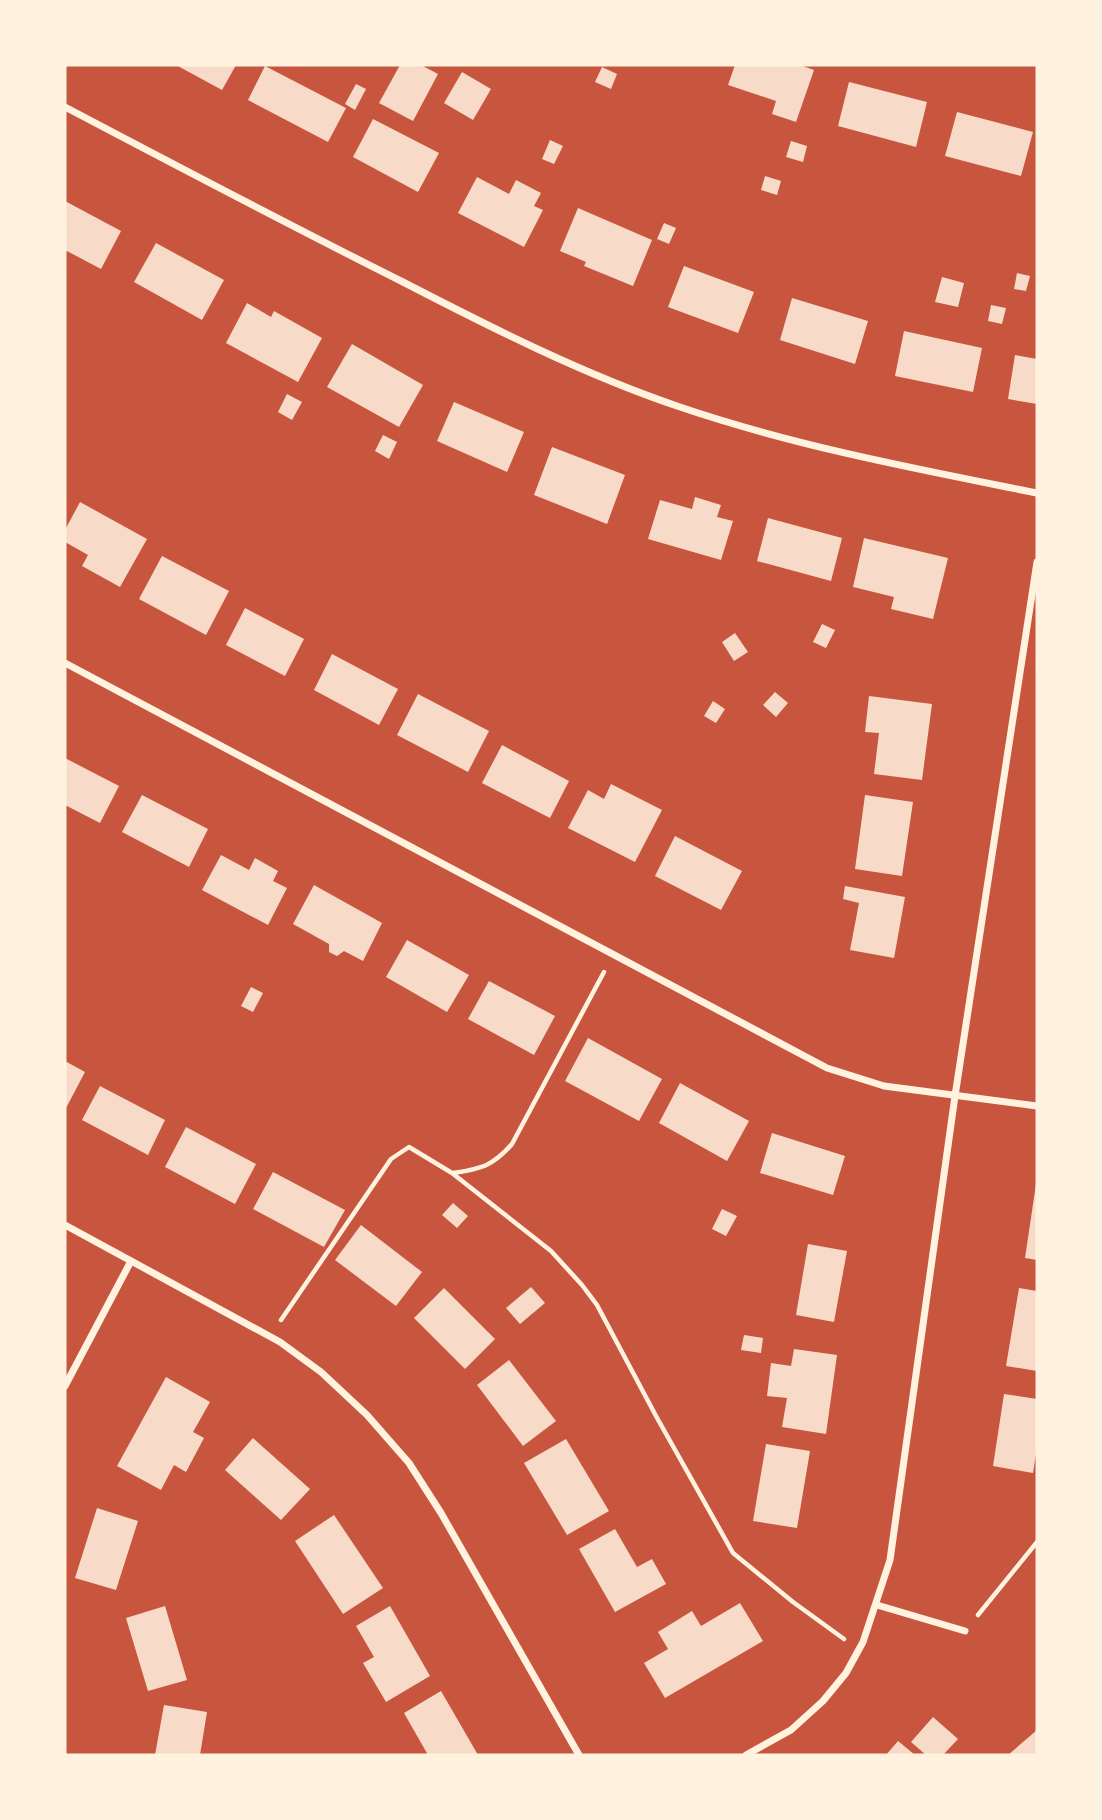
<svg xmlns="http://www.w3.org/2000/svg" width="1102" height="1820" font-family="'Exo 2',sans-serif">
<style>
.building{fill:#f7dbc8}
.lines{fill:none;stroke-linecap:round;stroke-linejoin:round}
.path{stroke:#fff3e0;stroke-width:4.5}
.minor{stroke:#fff3e0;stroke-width:7}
</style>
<rect width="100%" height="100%" fill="#c8553d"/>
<!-- building -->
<g class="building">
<path d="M176,65H236L222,90Z"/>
<path d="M400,65H421L438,74L413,121L379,103Z"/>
<path d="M735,65H800L814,70L796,122L772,114L776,101L728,85Z"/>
<path d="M265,66L346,108L328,142L248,100Z"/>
<path d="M602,67L617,74L611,89L595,82Z"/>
<path d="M462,72L491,89L473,120L444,103Z"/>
<path d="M849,82L927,102L916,147L838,126Z"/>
<path d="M356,84L366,89L355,110L345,104Z"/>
<path d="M957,112L1033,132L1021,176L945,156Z"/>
<path d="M373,119L439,153L418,192L353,157Z"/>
<path d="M550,140L563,146L554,164L542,159Z"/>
<path d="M791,141L807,146L803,162L786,157Z"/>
<path d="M765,176L781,181L777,195L761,190Z"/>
<path d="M477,177L509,194L516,180L541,193L534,206L543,210L524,247L458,213Z"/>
<path d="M65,201L121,231L101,269L65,250Z"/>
<path d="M578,208L652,240L633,286L584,266L586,262L560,251Z"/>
<path d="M664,223L676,228L669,244L657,239Z"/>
<path d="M156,243L224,280L202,320L134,282Z"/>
<path d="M684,266L754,292L738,333L668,307Z"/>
<path d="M1017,273L1030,276L1026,291L1014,289Z"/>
<path d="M942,277L964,283L958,307L935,302Z"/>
<path d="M792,298L868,321L855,364L780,340Z"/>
<path d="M247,303L271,317L274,311L322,338L298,382L226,343Z"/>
<path d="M991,305L1006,308L1002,324L988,321Z"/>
<path d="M904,331L982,348L973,392L895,376Z"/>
<path d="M352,344L423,385L399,427L327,387Z"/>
<path d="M1015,355L1037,359V404L1008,399Z"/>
<path d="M287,394L302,402L292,420L278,412Z"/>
<path d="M454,402L524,432L507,472L437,441Z"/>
<path d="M383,435L397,442L389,459L375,451Z"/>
<path d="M552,447L625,475L607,524L534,495Z"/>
<path d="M695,497L721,505L717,517L733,521L721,560L648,539L660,500L692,509Z"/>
<path d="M80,502L147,539L120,587L82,566L88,555L65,542V530Z"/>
<path d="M768,518L842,538L831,581L757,561Z"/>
<path d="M864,538L948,558L933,619L891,609L894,597L853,587Z"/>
<path d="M162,556L229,591L206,635L139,599Z"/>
<path d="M245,608L304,639L285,676L226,645Z"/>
<path d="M822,624L835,630L826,648L813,642Z"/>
<path d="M735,633L748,652L734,661L722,642Z"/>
<path d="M332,654L398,689L379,725L314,690Z"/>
<path d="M775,692L788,703L776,717L763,705Z"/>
<path d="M418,694L489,731L468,772L397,735Z"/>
<path d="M869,696L932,704L922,780L874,774L879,733L865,732Z"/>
<path d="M713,701L725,709L716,723L704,716Z"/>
<path d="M502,745L569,781L550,818L482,783Z"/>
<path d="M65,758L119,786L100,823L65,805Z"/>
<path d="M611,784L662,810L635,862L568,828L588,790L604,799Z"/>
<path d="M142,795L208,829L189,867L122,832Z"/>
<path d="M865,795L913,802L902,876L855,869Z"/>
<path d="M675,836L742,871L721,910L655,876Z"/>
<path d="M221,855L249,870L255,858L278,871L273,881L287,888L268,925L202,890Z"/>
<path d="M314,885L382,923L363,961L344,951L337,956L329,952V944L293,924Z"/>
<path d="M845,886L905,897L894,958L850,950L859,903L843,899Z"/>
<path d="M407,940L469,975L447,1012L386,977Z"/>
<path d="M489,981L555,1016L534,1055L468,1019Z"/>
<path d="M251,987L263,993L253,1012L241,1006Z"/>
<path d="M588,1038L662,1079L639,1121L565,1081Z"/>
<path d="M65,1061L85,1072L65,1110Z"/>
<path d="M680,1083L749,1121L727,1161L659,1123Z"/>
<path d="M100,1086L165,1120L148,1155L82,1120Z"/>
<path d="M186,1127L256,1164L235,1204L165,1167Z"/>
<path d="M772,1133L845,1156L833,1195L760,1173Z"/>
<path d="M273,1172L345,1210L324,1247L253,1209Z"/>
<path d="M1036,1184H1037V1260L1025,1258Z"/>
<path d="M453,1203L468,1216L457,1228L442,1215Z"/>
<path d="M722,1209L737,1216L726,1236L712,1229Z"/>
<path d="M361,1225L422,1272L396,1306L335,1260Z"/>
<path d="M808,1244L847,1251L834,1322L796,1315Z"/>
<path d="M531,1287L545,1303L520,1324L506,1308Z"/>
<path d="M444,1288L495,1339L465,1369L414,1318Z"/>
<path d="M1019,1288L1037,1291V1371L1006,1366Z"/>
<path d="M744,1335L763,1338L761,1353L741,1350Z"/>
<path d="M794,1349L837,1355L826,1434L782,1427L787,1398L767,1396L771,1363L791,1366Z"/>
<path d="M509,1360L556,1421L523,1446L477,1385Z"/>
<path d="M166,1377L210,1402L193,1432L204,1438L186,1472L174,1465L161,1490L117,1466Z"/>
<path d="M1004,1394L1037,1399V1447L1033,1473L993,1466Z"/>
<path d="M253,1438L310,1489L281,1520L225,1470Z"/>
<path d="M566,1439L609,1511L567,1535L524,1463Z"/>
<path d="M766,1444L810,1451L797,1528L753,1521Z"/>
<path d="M97,1508L138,1521L116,1590L75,1578Z"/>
<path d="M334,1515L383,1588L343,1614L295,1541Z"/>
<path d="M615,1529L637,1567L652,1559L666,1584L615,1612L579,1549Z"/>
<path d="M740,1603L763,1641L665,1698L644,1663L668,1649L658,1632L692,1611L701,1626Z"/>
<path d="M165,1606L187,1680L148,1691L126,1618Z"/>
<path d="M390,1606L430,1676L386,1702L363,1663L374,1657L356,1626Z"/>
<path d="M441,1691L478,1755H428L404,1713Z"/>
<path d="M164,1705L207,1712L200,1755H155Z"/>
<path d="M933,1717L958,1739L943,1755H926L911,1742Z"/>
<path d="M1037,1730V1755H1008Z"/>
<path d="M898,1741L915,1755H886Z"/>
</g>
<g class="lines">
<!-- path -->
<g class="path">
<path d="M453,1173C481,1169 493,1166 512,1144L604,972"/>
<path d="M281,1320L391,1159L409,1147L452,1173L551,1251L582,1285L597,1305L656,1416L733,1553L793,1602L844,1639"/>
<path d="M978,1615L1037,1542"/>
</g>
<!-- minor -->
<g class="minor">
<path d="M65,107C177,166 289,225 403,282C492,328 583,374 677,406C794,446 917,469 1037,493"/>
<path d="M65,663L827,1068L884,1086L1037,1106"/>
<path d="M65,1225L280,1342L321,1372L367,1415L409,1463L441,1513L579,1755"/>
<path d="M65,1386L131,1261"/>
<path d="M877,1605L965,1631"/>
<path d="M746,1755L791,1730L823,1701L846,1673L863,1642L890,1560L955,1096L1037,562"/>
</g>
</g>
<!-- border -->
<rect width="1102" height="1820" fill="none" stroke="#fff3e0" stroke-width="133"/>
</svg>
